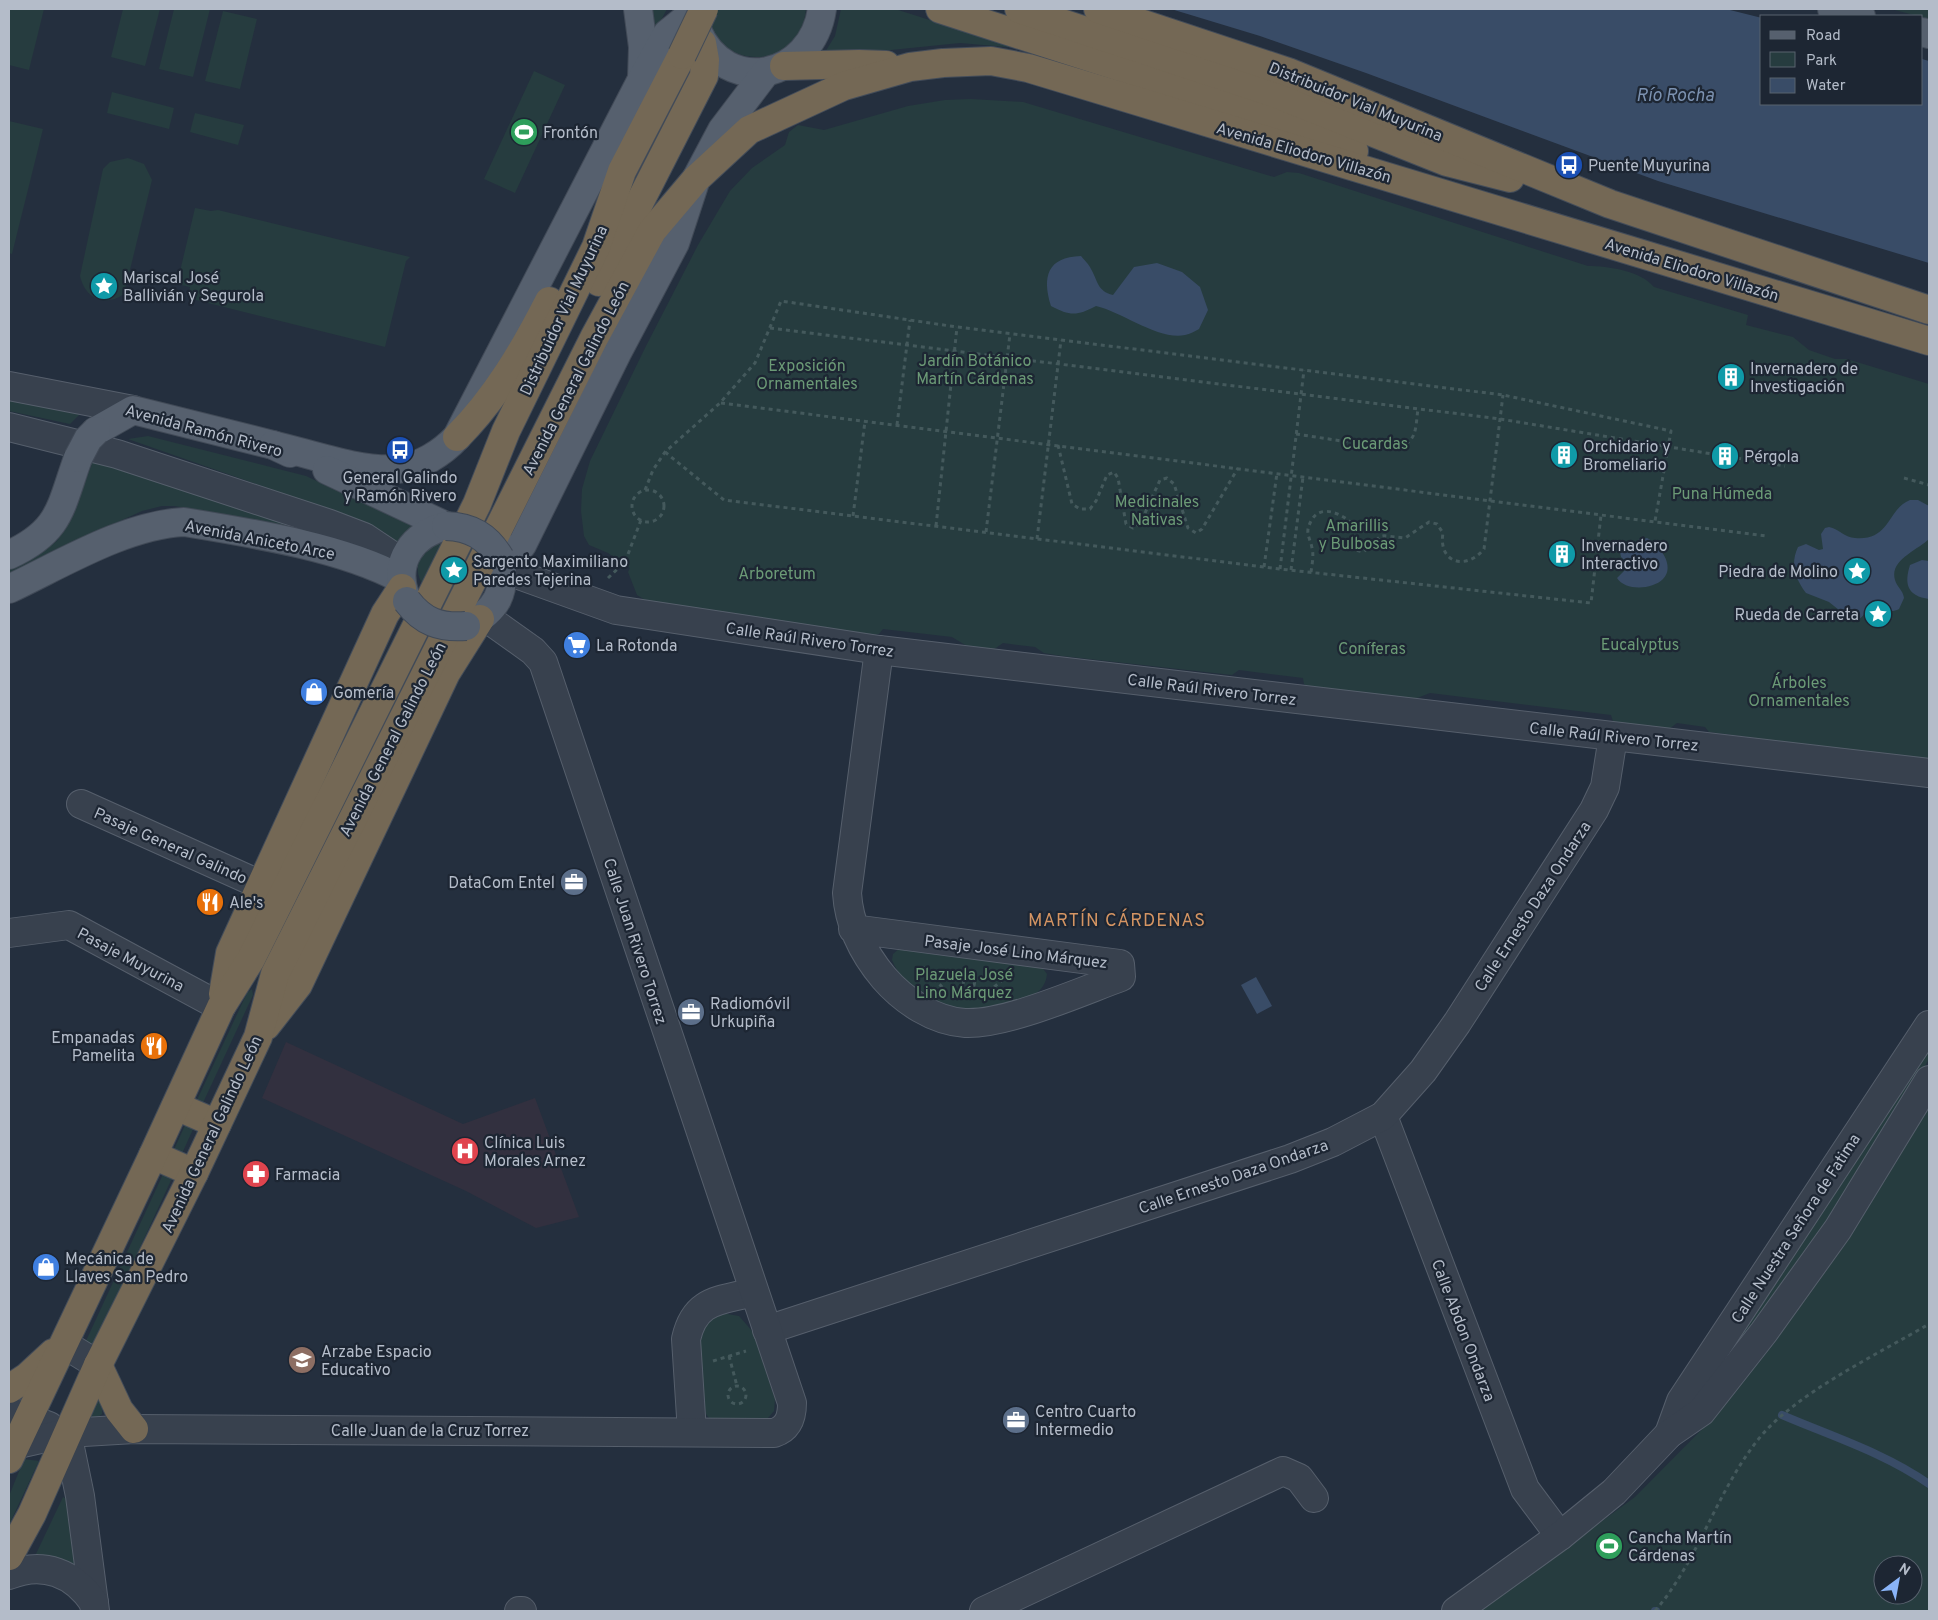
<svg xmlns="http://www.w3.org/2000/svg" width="1938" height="1620" font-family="Overpass,sans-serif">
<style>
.medical{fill:#32303f}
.green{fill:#263c3f;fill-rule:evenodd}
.water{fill:#394c67}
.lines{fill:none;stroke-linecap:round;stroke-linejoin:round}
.stream{stroke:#394c67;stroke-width:8}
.minor-casing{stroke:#565f6c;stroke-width:30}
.major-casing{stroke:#414a57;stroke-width:30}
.highway-casing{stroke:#434c59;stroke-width:30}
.path{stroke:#44595c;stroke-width:3;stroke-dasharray:4 4;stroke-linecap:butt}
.minor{stroke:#38414e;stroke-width:28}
.major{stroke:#56606e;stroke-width:28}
.highway{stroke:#746855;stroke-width:28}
.major-bridge-casing{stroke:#414a57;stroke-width:30;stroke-linecap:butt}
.highway-bridge-casing{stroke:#434c59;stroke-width:30;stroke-linecap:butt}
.major-bridge{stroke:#56606e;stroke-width:28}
.highway-bridge{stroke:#746855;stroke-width:28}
.labels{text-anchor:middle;stroke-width:4.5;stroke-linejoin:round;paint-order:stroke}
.street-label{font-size:16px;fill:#b4bcc9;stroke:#1d2633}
.poi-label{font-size:16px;fill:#b4bcc9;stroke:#1d2633;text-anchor:start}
.park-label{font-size:16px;fill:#6b9a76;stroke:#1d2633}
.water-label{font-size:18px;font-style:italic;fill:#7c92b1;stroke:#1d2633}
.neighbourhood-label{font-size:18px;letter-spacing:1px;fill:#d59563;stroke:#1d2633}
</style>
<rect width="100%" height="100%" fill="#242f3e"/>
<!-- medical -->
<path class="medical" d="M286,1042L463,1124L535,1098L579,1217L536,1228L466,1191L262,1098Z"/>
<!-- green -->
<g class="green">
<path d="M9,9H44L29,70L9,65Z"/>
<path d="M123,9H160L145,66L111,57Z"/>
<path d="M174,9H210L193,77L159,69Z"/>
<path d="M648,9H667L657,28H650Z"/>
<path d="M707,9H806C800,79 705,67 707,9Z"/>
<path d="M841,9H895L1018,48L960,43L822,57L835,36Z"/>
<path d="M1891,9H1929V19Z"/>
<path d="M223,11L257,19L240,89L205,81Z"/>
<path d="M534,71L565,85L515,193L484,179Z"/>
<path d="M112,92L174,108L169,129L107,113Z"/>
<path d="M971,99L1023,102L1274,177L1287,172L1299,173L1588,266C1608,266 1641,271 1654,287L1748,315L1746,325L1793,337L1809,350L1835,359H1847L1929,384V761L1709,732L1705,727L1677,723L1661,735L1614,724L1611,715L1430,693L1407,702L1317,696L1304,684L1303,678L1239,670L1232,675L1062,656L1044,653L1035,647L1003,643L990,652L967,646L952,637L883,629L879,634L866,637L662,610L637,595L628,572L630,568L608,553L589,545L584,536L581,511L582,489L590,461L645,348L698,245L730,191L752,168L785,145L789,132L798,125L824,130L908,106L945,100Z"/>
<path d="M195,113L244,125L238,145L190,132Z"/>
<path d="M9,121L43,129L12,254L9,253Z"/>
<path d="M128,158L144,164L152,180L124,294C104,308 85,298 80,276L103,169L110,162Z"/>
<path d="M195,208L211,211L218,210L410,257L406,261L385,347L188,298L190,287L177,284Z"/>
<path d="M9,396L83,411L70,424L9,411Z"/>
<path d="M148,436L306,476L413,526L397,545L384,532L361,521L128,439Z"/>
<path d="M93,461L324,535L235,516L174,506H162L142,511L65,546L9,576V569L33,558L57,541L71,519Z"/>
<path d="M442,539L463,540L480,553L446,603C426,596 406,570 426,551C430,546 437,543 442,539Z"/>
<path d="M901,947L1041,966L1047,974C1045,994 1028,998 1011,1002C1002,1005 993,1008 985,1009C948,1013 906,995 892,960L893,954Z"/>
<path d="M252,989L253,995L202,1105L196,1102L247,993Z"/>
<path d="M1929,1041V1059L1892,1122L1791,1280L1689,1408Z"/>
<path d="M1929,1106V1611H1479L1635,1497L1719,1412L1876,1193ZM1883,1565H1913V1595H1883Z"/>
<path d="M186,1123L194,1127L180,1158L172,1154Z"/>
<path d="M164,1172L173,1176L94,1347L85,1343Z"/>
<path d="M722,1313L739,1316L753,1332L775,1399L774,1411L768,1418L719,1421L709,1418L706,1414C703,1392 694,1355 700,1334C703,1323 713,1318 722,1313Z"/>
<path d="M98,1395L102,1403V1414L95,1420L87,1421Z"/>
<path d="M24,1459L39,1461L9,1525V1496Z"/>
<path d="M63,1497L69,1500L78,1566L56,1558L35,1556Z"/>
</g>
<!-- water -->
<g class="water">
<path d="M1171,9H1726L1762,18V104H1922V59L1929,61V263L1658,181L1366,73L1260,36Z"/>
<path d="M1081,256C1084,260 1089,264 1091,269C1098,281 1097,291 1113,295L1134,267L1157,263L1182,272L1200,287L1208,310L1199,329C1195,331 1190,334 1185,335C1160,341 1122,312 1096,306C1077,316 1070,316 1051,306C1042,277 1047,257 1081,256Z"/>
<path d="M1910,500H1918L1929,506V539C1918,550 1889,560 1895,580C1897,587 1903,590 1904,598L1899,609C1890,614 1884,608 1874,609C1864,609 1863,620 1854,622L1829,602L1806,593C1795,578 1790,564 1798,547L1806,544L1819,550L1823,549L1821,534L1825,528L1829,527C1839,529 1845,538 1855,538C1891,541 1887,509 1910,500Z"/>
<path d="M1647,538C1659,544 1676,566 1663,579C1652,590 1625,591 1617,578L1630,565L1621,557L1620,552L1640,539Z"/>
<path d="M1922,560L1929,561V599C1907,596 1904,584 1910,565Z"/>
<path d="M1256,977L1272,1006L1257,1014L1241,985Z"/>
</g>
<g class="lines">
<!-- stream -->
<g class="stream">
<path d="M1782,1415C1831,1436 1885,1453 1929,1484"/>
<path d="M1655,1611H1656"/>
</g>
<defs>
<g id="minor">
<path d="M9,386L133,410"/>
<path d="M9,427L117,454L330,524L364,537L403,563"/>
<path d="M502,569L616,610L879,650L1929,773"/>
<path d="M81,804L261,885"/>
<path d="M853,929L1120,964L1121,977C1082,991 1006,1025 965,1023C934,1021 904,1001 884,978C863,953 849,926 847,893L879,650"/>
<path d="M9,933L69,925L221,1007"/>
<path d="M1383,1116L1525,1489L1560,1536"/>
<path d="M767,1330L1290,1159L1333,1142L1383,1116L1423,1071L1457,1023L1594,810L1605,787L1613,737"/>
<path d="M64,1344L98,1365"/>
<path d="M9,1411L49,1426"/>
<path d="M692,1432L686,1339C695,1299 719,1301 754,1292"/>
<path d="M67,1433L80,1496L95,1611"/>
<path d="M1669,1434L1681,1401L1929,1025"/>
<path d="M9,1446L67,1433L134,1429L774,1433C789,1428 792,1417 792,1403L543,662L533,651L484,616"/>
<path d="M9,1575C43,1561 74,1573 94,1603"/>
<path d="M519,1611H522"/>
<path d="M984,1611L1283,1471L1299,1478L1314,1498"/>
<path d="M1456,1611L1560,1536L1614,1492L1669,1434L1701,1412L1764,1332L1838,1229L1929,1080"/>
</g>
<g id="major">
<path d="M638,9L643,47L642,78"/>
<path d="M1832,9L1861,16"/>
<path d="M697,30C726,98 812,79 822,9"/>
<path d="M1922,32L1929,34"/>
<path d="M96,431L133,410L273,445L290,453"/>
<path d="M273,445C311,454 359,472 398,469C420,467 442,453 457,437L642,79L667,34L693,13"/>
<path d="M327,470L446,526"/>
<path d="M9,555C61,531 60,508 78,458"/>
<path d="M9,589C62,564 125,525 184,522C251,533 342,547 401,579"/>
<path d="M405,595C393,561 413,534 446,526"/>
<path d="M466,626C497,611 507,592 500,558L522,545L617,353L675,243L696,179L722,130L766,72"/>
</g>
<g id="highway">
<path d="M940,9L1225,101L1354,151"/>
<path d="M1019,9L1274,93L1447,162L1510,178"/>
<path d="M1098,9L1288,72L1610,204L1929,310"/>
<path d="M784,66L859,64L886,65"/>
<path d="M599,282L704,76L705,60L702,43"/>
<path d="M457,437C496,398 524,350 549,301"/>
<path d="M223,994L230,953L385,614L402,588"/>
<path d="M266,1026L298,985L446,673L480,619"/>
<path d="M176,1106L217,1124"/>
<path d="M153,1155L194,1173"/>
<path d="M98,1365L119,1410L134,1429"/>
<path d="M9,1389L27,1377L53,1353"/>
<path d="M9,1459L153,1155L221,1007L251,959L477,504L506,431L596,247L622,171L682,55"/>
<path d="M9,1556L32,1514L98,1365L194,1173L258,1037L275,974L594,338L652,231L696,179L749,130L844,86L910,67L943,63L991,61L1028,68L1929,341"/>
</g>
</defs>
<!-- minor casing -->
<use href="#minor" class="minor-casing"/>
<!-- major casing -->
<use href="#major" class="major-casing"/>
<!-- highway casing -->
<use href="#highway" class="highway-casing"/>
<!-- path -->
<g class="path">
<path d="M770,328L1500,419L1785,466"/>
<path d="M721,403L1766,536"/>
<path d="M897,425L910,320"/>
<path d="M1296,434L1394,449C1418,442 1415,430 1418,409"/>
<path d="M1058,445L1072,504L1080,509H1090L1096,501L1107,475L1114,472L1118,478L1126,524L1133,528L1140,524L1160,480L1167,478L1174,484L1188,528L1196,533L1202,529L1238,468"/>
<path d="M665,452L724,500L1280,569L1591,603L1601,515"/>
<path d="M1904,478L1929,485"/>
<path d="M645,490L653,470L665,452L720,403L755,363L781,301L957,327L1503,395L1671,431L1655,521"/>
<circle cx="648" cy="506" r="16"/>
<path d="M853,516L865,421"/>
<path d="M936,526L957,327"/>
<path d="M986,532L1010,334"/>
<path d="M1037,539L1061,340"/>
<path d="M1264,567L1277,473"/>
<path d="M1280,569L1304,370"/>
<path d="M1291,570L1303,477"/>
<path d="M1311,572C1312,565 1314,555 1312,548C1311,541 1307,536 1308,529C1315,502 1337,511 1352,523L1356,550L1363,552C1388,532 1372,535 1405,538L1429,522L1437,524L1443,533C1438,563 1466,571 1484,549L1503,395"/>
<path d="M608,578L625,562L641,520"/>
<path d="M923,967L943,988"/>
<circle cx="969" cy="983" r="5.5"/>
<path d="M988,992L1006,977"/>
<path d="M729,1356L737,1386"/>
<path d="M713,1361L746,1351"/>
<circle cx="737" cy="1395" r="9"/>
<path d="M1655,1611C1698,1561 1716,1493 1757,1441C1792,1395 1878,1354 1929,1324"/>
</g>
<!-- minor -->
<use href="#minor" class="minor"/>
<!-- major -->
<use href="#major" class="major"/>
<!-- highway -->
<use href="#highway" class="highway"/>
<defs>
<g id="major-bridge">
<path d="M78,458L88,439L96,431"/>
<path d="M446,526C471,527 487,536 500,558"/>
<path d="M407,601C423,622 440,628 466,626"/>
</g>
<path id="highway-bridge" d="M682,55L704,9"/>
</defs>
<!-- major-bridge casing -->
<use href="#major-bridge" class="major-bridge-casing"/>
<!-- highway-bridge casing -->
<use href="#highway-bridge" class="highway-bridge-casing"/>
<!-- major-bridge -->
<use href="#major-bridge" class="major-bridge"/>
<!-- highway-bridge -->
<use href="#highway-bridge" class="highway-bridge"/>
</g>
<!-- icons -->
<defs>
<symbol id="stadium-disc" viewBox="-11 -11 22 22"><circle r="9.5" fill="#2e9e5b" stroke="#1d2633"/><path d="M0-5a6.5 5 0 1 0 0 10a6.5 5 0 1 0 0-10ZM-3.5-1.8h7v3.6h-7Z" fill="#fff"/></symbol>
<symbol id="bus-disc" viewBox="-11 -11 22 22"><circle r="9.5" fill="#1a4fb4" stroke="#1d2633"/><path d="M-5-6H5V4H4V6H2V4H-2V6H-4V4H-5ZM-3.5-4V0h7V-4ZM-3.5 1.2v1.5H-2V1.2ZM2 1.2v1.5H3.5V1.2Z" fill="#fff"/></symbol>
<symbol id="sight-disc" viewBox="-11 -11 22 22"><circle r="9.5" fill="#0f9aa8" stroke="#1d2633"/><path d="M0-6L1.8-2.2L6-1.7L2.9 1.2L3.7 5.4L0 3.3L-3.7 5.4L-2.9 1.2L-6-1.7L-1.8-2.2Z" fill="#fff"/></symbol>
<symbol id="building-disc" viewBox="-11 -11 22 22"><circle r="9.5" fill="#0f9aa8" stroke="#1d2633"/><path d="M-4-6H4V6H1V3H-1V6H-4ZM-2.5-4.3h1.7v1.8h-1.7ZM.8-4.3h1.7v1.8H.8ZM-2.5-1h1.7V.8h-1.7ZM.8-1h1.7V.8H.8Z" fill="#fff"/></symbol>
<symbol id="supermarket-disc" viewBox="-11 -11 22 22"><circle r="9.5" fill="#3f7fe0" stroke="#1d2633"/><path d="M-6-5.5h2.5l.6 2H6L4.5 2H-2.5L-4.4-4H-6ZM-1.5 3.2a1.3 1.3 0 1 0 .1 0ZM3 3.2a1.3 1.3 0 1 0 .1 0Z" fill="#fff"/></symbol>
<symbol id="shop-disc" viewBox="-11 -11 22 22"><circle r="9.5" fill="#3f7fe0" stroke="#1d2633"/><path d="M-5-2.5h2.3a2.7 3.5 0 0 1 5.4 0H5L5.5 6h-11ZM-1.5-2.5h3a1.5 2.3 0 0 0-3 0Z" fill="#fff"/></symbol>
<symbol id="office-disc" viewBox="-11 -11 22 22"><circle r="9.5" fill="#5c6f8a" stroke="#1d2633"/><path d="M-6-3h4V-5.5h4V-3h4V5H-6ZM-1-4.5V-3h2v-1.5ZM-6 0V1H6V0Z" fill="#fff"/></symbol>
<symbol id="restaurant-disc" viewBox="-11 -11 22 22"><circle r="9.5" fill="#e8710a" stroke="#1d2633"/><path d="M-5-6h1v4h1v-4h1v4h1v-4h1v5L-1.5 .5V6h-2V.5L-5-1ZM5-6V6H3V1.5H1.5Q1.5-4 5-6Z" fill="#fff"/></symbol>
<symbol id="hospital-disc" viewBox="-11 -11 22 22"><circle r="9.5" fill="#e0444e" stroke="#1d2633"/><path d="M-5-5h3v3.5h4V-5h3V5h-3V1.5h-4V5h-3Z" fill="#fff"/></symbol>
<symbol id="pharmacy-disc" viewBox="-11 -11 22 22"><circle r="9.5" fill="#e0444e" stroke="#1d2633"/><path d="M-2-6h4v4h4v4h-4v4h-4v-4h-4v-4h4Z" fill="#fff"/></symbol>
<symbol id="school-disc" viewBox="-11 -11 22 22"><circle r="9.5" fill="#8d6e63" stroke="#1d2633"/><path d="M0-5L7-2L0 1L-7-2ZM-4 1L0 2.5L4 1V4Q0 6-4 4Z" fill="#fff"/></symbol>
</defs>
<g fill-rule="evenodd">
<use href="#stadium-disc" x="508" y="116" width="32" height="32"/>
<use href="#bus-disc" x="1553" y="149" width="32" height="32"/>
<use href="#sight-disc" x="88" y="270" width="32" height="32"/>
<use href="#building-disc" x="1715" y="361" width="32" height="32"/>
<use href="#bus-disc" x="384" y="434" width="32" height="32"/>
<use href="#building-disc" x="1548" y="439" width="32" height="32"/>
<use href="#building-disc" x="1709" y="440" width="32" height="32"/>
<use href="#building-disc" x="1546" y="538" width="32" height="32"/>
<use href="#sight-disc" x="438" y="554" width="32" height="32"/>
<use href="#sight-disc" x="1841" y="555" width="32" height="32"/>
<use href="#sight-disc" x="1862" y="598" width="32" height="32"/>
<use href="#supermarket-disc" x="561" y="629" width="32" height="32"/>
<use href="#shop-disc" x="298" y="676" width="32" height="32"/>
<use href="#office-disc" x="558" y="866" width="32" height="32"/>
<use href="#restaurant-disc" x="194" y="886" width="32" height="32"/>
<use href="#office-disc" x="675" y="996" width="32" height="32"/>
<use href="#restaurant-disc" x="138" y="1030" width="32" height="32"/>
<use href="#hospital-disc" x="449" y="1135" width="32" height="32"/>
<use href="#pharmacy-disc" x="240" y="1158" width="32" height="32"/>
<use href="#shop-disc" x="30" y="1251" width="32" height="32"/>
<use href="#school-disc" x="286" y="1344" width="32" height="32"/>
<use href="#office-disc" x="1000" y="1404" width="32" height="32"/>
<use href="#stadium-disc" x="1593" y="1530" width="32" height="32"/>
</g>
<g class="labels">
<!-- street labels -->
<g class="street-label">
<text transform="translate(1356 101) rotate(22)" y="6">Distribuidor Vial Muyurina</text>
<text transform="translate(1304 152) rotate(16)" y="6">Avenida Eliodoro Villazón</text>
<text transform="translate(1692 269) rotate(17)" y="6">Avenida Eliodoro Villazón</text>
<text transform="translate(563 310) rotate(-65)" y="6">Distribuidor Vial Muyurina</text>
<text transform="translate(575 378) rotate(-63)" y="6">Avenida General Galindo León</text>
<text transform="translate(204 430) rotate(15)" y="6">Avenida Ramón Rivero</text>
<text transform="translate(260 539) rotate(11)" y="6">Avenida Aniceto Arce</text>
<text transform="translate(810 639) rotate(8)" y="6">Calle Raúl Rivero Torrez</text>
<text transform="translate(1212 689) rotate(7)" y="6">Calle Raúl Rivero Torrez</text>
<text transform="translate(1614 736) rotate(6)" y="6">Calle Raúl Rivero Torrez</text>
<text transform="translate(392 739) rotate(-63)" y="6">Avenida General Galindo León</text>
<text transform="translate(171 845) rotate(24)" y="6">Pasaje General Galindo</text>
<text transform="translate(1532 906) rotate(-57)" y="6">Calle Ernesto Daza Ondarza</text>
<text transform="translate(636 941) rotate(72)" y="6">Calle Juan Rivero Torrez</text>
<text transform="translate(1016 951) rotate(7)" y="6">Pasaje José Lino Márquez</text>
<text transform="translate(131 959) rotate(28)" y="6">Pasaje Muyurina</text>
<text transform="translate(211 1134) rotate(-65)" y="6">Avenida General Galindo León</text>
<text transform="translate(1233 1176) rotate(-19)" y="6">Calle Ernesto Daza Ondarza</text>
<text transform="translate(1795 1228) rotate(-57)" y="6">Calle Nuestra Señora de Fatima</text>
<text transform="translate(1464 1330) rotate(69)" y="6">Calle Abdon Ondarza</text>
<text x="430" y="1436">Calle Juan de la Cruz Torrez</text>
</g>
<!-- poi labels -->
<g class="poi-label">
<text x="543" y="138">Frontón</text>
<text x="1588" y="171">Puente Muyurina</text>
<text x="123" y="283">Mariscal José<tspan x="123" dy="18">Ballivián y Segurola</tspan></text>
<text x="1750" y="374">Invernadero de<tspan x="1750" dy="18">Investigación</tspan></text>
<text x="1583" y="452">Orchidario y<tspan x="1583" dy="18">Bromeliario</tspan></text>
<text x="1744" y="462">Pérgola</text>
<text x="400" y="483" text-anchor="middle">General Galindo<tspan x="400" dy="18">y Ramón Rivero</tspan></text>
<text x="1581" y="551">Invernadero<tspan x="1581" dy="18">Interactivo</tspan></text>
<text x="473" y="567">Sargento Maximiliano<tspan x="473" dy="18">Paredes Tejerina</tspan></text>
<text x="1838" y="577" text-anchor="end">Piedra de Molino</text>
<text x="1859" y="620" text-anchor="end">Rueda de Carreta</text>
<text x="596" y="651">La Rotonda</text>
<text x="333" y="698">Gomería</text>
<text x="555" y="888" text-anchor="end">DataCom Entel</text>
<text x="229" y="908">Ale's</text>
<text x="710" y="1009">Radiomóvil<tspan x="710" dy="18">Urkupiña</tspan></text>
<text x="135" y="1043" text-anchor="end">Empanadas<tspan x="135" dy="18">Pamelita</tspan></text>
<text x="484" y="1148">Clínica Luis<tspan x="484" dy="18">Morales Arnez</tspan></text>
<text x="275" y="1180">Farmacia</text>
<text x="65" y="1264">Mecánica de<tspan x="65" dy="18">Llaves San Pedro</tspan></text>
<text x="321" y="1357">Arzabe Espacio<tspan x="321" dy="18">Educativo</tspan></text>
<text x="1035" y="1417">Centro Cuarto<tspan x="1035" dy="18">Intermedio</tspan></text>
<text x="1628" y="1543">Cancha Martín<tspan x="1628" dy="18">Cárdenas</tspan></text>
</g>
<!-- park labels -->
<g class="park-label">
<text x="975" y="366">Jardín Botánico<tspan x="975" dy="18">Martín Cárdenas</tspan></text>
<text x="807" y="371">Exposición<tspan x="807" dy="18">Ornamentales</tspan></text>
<text x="1375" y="449">Cucardas</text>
<text x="1722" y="499">Puna Húmeda</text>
<text x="1157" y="507">Medicinales<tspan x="1157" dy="18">Nativas</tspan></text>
<text x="1357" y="531">Amarillis<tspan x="1357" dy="18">y Bulbosas</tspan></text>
<text x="777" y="579">Arboretum</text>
<text x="1640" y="650">Eucalyptus</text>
<text x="1372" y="654">Coníferas</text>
<text x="1799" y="688">Árboles<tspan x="1799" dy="18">Ornamentales</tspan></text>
<text x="964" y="980">Plazuela José<tspan x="964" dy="18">Lino Márquez</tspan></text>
</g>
<!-- water labels -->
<g class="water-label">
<text x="1675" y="101">Río Rocha</text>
</g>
<!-- neighbourhood labels -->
<g class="neighbourhood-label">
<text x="1117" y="926">MARTÍN CÁRDENAS</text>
</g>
</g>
<!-- border -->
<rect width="1938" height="1620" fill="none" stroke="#b4bcc9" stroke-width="20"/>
<!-- legend -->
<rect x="1760" y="15" width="162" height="90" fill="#1d2633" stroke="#59626f"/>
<rect x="1770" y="31" width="25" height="8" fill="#56606e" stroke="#59626f"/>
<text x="1806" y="40" font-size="15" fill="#b4bcc9">Road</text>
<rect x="1770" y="52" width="25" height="15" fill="#263c3f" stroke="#59626f"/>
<text x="1806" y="65" font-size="15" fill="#b4bcc9">Park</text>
<rect x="1770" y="78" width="25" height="15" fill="#394c67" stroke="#59626f"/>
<text x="1806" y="90" font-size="15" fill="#b4bcc9">Water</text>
<!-- north arrow -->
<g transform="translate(1898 1580) rotate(32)"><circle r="24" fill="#1d2633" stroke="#59626f"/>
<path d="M0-4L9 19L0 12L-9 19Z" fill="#8ab4f8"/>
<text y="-8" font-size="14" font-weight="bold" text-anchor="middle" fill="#b4bcc9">N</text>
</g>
</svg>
